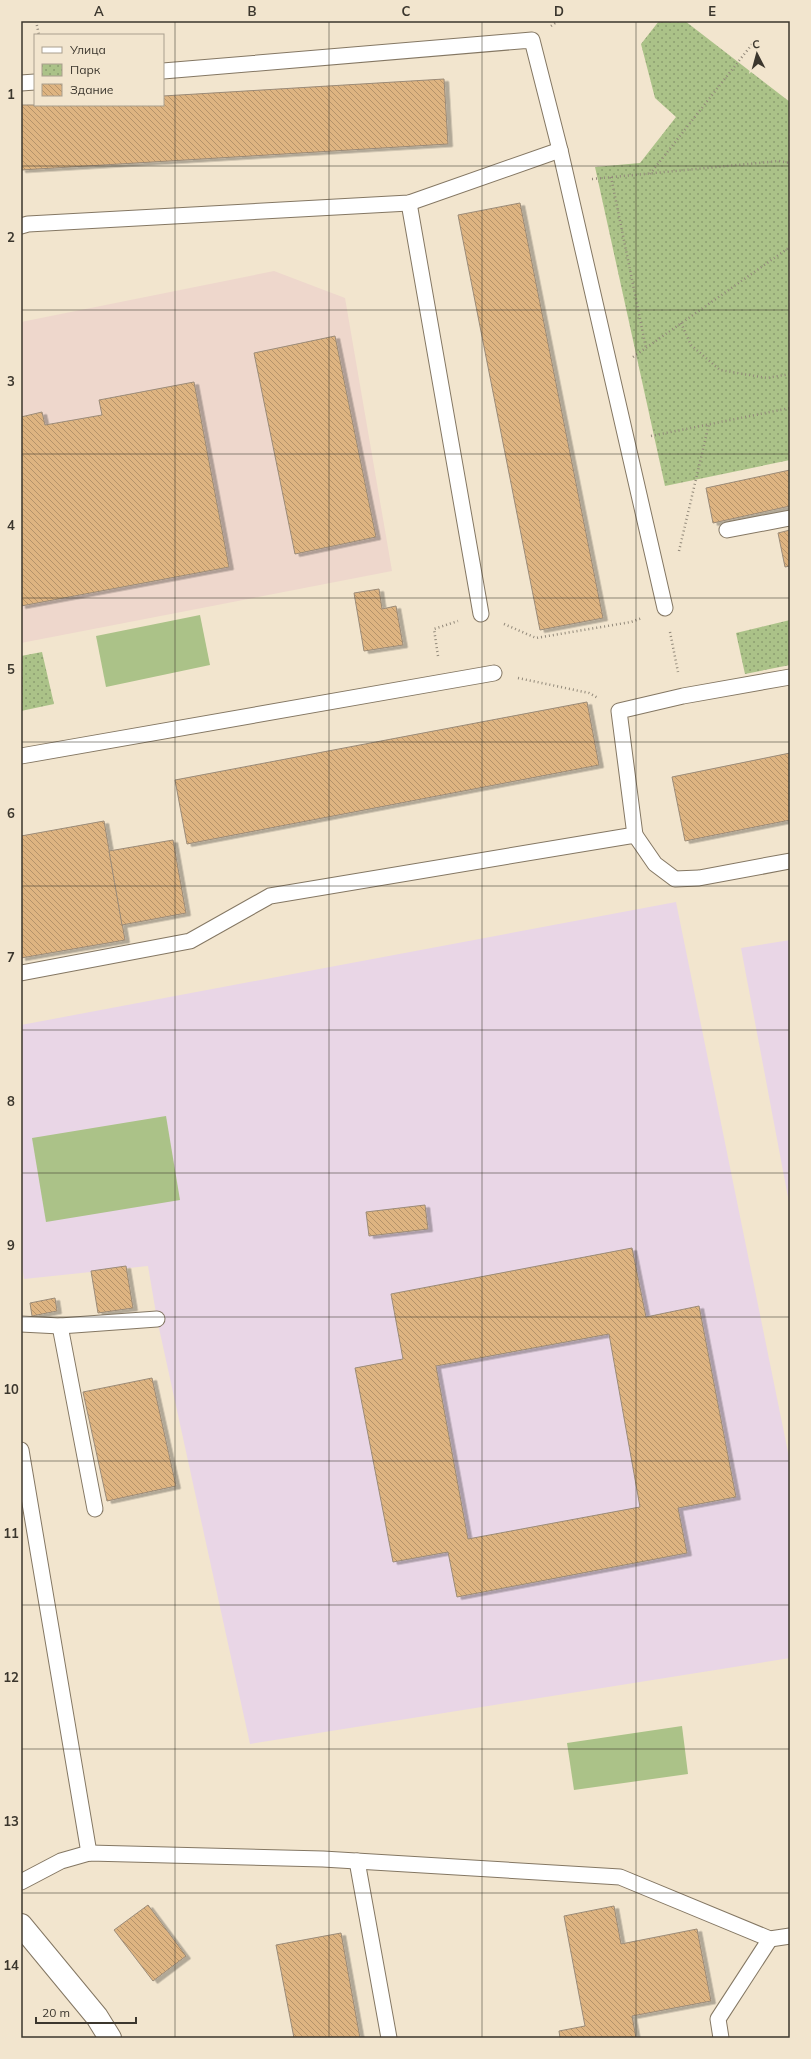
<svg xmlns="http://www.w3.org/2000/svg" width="811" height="2059" font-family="Mulish,sans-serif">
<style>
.commercial{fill:#eed7cc}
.education{fill:#e9d6e6}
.grass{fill:#abc288}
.park{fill:url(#park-dots)}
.building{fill:url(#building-back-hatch);stroke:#9b8b78;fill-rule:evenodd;filter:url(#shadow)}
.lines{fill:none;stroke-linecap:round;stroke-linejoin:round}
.service-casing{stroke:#847763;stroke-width:17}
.minor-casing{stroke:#847763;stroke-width:24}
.path{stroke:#92897a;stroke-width:2.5;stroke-dasharray:1 3;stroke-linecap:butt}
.service{stroke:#fff;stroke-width:15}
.minor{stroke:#fff;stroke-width:22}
.grid{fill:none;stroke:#3b362d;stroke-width:1;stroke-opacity:0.55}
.neatline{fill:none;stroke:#3b362d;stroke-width:1.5}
.grid-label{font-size:13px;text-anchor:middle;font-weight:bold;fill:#3b362d}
</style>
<defs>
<pattern id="park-dots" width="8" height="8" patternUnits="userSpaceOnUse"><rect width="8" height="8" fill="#abc288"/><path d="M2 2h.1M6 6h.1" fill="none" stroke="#8c9e70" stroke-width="1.8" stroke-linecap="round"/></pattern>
<pattern id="building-back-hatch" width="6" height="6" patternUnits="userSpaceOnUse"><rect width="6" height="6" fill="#deb481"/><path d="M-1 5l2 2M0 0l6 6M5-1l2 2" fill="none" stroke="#b5936a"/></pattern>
<filter id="shadow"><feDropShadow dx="4.5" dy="2.5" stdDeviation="0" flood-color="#0004"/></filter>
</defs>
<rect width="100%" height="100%" fill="#f2e5ce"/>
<!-- commercial -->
<path class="commercial" d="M274,271L345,298L392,571L21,643V322Z"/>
<!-- education -->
<g class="education">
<path d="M676,902L790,1462V1658L250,1744L157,1319L148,1266L24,1279L21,1259V1025Z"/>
<path d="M790,940V1208L741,948Z"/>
</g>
<!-- grass -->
<g class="grass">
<path d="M200,615L210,665L106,687L96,636Z"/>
<path d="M166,1116L180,1200L46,1222L32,1138Z"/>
<path d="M682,1726L688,1774L574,1790L567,1743Z"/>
</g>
<!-- park -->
<g class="park">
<path d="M659,21H685L790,102V460L665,486L595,167L640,163L676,117L655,98L641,44Z"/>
<path d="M790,620V665L745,674L736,633Z"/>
<path d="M42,652L54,704L21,711V656Z"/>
</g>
<!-- building -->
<g class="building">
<path d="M444,79L448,144L21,170V105H163V96Z"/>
<path d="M520,203L603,618L540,630L458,215Z"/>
<path d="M335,336L376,537L295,554L254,353Z"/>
<path d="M194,382L229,567L21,606V417L42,412L45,425L102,415L99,400Z"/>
<path d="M790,470V506L713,523L706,488Z"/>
<path d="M790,530V566L785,567L778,533Z"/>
<path d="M379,589L382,609L396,606L403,645L364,651L354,593Z"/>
<path d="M587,702L599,765L187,844L175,780Z"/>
<path d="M790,753V820L685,841L672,777Z"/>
<path d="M104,821L125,940L21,958V836Z"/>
<path d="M173,840L186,913L122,925L109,851Z"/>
<path d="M425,1205L428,1229L369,1236L366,1212Z"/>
<path d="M632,1248L646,1317L699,1306L736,1497L678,1508L687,1553L457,1597L448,1552L393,1562L355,1368L403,1359L391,1294ZM609,1334L640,1507L468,1539L436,1366Z"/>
<path d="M126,1266L133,1308L98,1313L91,1271Z"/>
<path d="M55,1298L57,1311L32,1316L30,1303Z"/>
<path d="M152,1378L176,1486L107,1501L83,1392Z"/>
<path d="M148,1905L186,1956L153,1981L114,1930Z"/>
<path d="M614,1906L621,1944L697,1929L711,2001L632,2016L636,2038H560L559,2031L585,2026L564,1916Z"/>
<path d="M341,1933L360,2038H294L276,1945Z"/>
</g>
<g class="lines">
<defs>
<g id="service">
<path d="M163,71L532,40L560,150L665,608"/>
<path d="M21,83L35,82"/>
<path d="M409,203L481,614"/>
<path d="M21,226L28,224L409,203L560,150"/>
<path d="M727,530L790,518"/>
<path d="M21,756L494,673"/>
<path d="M635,835L619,711L683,696L790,677"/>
<path d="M21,973L190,941L270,896L635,835L655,864L675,879L699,878L790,861"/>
<path d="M21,1324L60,1326L157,1319"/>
<path d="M60,1326L95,1509"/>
<path d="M21,1450L89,1853"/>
<path d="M357,1861L389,2038"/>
<path d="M21,1882L61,1861L89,1853L323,1859L620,1877L770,1939L790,1936"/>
<path d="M721,2038L718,2019L770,1939"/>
</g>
<path id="minor" d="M21,1925L97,2017L110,2038"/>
</defs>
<!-- service casing -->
<use href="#service" class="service-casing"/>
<!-- minor casing -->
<use href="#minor" class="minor-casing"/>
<!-- path -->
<g class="path">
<path d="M36,21L39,35"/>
<path d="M551,26L558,21"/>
<path d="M650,174L753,43"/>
<path d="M611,177L646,348"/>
<path d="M592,179L779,161L790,163"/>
<path d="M681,323L691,345L720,370L767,378L790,374"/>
<path d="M633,357L790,247"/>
<path d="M651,436L790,408"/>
<path d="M679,551L709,424"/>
<path d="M504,624L536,638L631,622L642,618"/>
<path d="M670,632L678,672"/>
<path d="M438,656L434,629L458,621"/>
<path d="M518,678L589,693L598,698"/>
</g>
<!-- service -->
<use href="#service" class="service"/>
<!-- minor -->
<use href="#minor" class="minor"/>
</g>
<!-- grid -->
<path class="grid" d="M175,21V2038M329,21V2038M482,21V2038M636,21V2038M21,166H790M21,310H790M21,454H790M21,598H790M21,742H790M21,886H790M21,1030H790M21,1173H790M21,1317H790M21,1461H790M21,1605H790M21,1749H790M21,1893H790"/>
<!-- border -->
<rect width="811" height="2059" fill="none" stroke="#f2e5ce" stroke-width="44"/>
<!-- legend -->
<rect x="34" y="34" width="130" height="72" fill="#f2e5ce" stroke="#a99f8e"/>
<rect x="42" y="47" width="20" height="6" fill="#ffffff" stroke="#a99f8e"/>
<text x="70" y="54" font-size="12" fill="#3b362d">Улица</text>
<rect x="42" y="64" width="20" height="12" fill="url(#park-dots)" stroke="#a99f8e"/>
<text x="70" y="74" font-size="12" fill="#3b362d">Парк</text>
<rect x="42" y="84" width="20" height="12" fill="url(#building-back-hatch)" stroke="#a99f8e"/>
<text x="70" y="94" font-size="12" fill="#3b362d">Здание</text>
<!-- north arrow -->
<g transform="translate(757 54) rotate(354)" stroke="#f2e5ce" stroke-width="3" paint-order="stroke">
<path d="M0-3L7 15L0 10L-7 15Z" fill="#3b362d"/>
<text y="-6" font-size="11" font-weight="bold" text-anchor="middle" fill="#3b362d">С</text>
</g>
<!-- scale -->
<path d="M36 2017v6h100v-6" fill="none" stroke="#3b362d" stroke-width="2"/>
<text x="42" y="2017" font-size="12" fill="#3b362d" stroke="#f2e5ce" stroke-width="3" paint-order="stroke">20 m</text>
<rect x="22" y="22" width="767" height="2015" class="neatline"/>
<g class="grid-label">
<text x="99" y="16">A</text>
<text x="252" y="16">B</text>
<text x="406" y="16">C</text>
<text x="559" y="16">D</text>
<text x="712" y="16">E</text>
<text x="11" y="99">1</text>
<text x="11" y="242">2</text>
<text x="11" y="386">3</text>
<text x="11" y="530">4</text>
<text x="11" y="674">5</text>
<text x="11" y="818">6</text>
<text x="11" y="962">7</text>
<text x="11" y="1106">8</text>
<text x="11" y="1250">9</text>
<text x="11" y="1394">10</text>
<text x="11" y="1538">11</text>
<text x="11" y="1682">12</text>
<text x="11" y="1826">13</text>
<text x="11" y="1970">14</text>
</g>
</svg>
